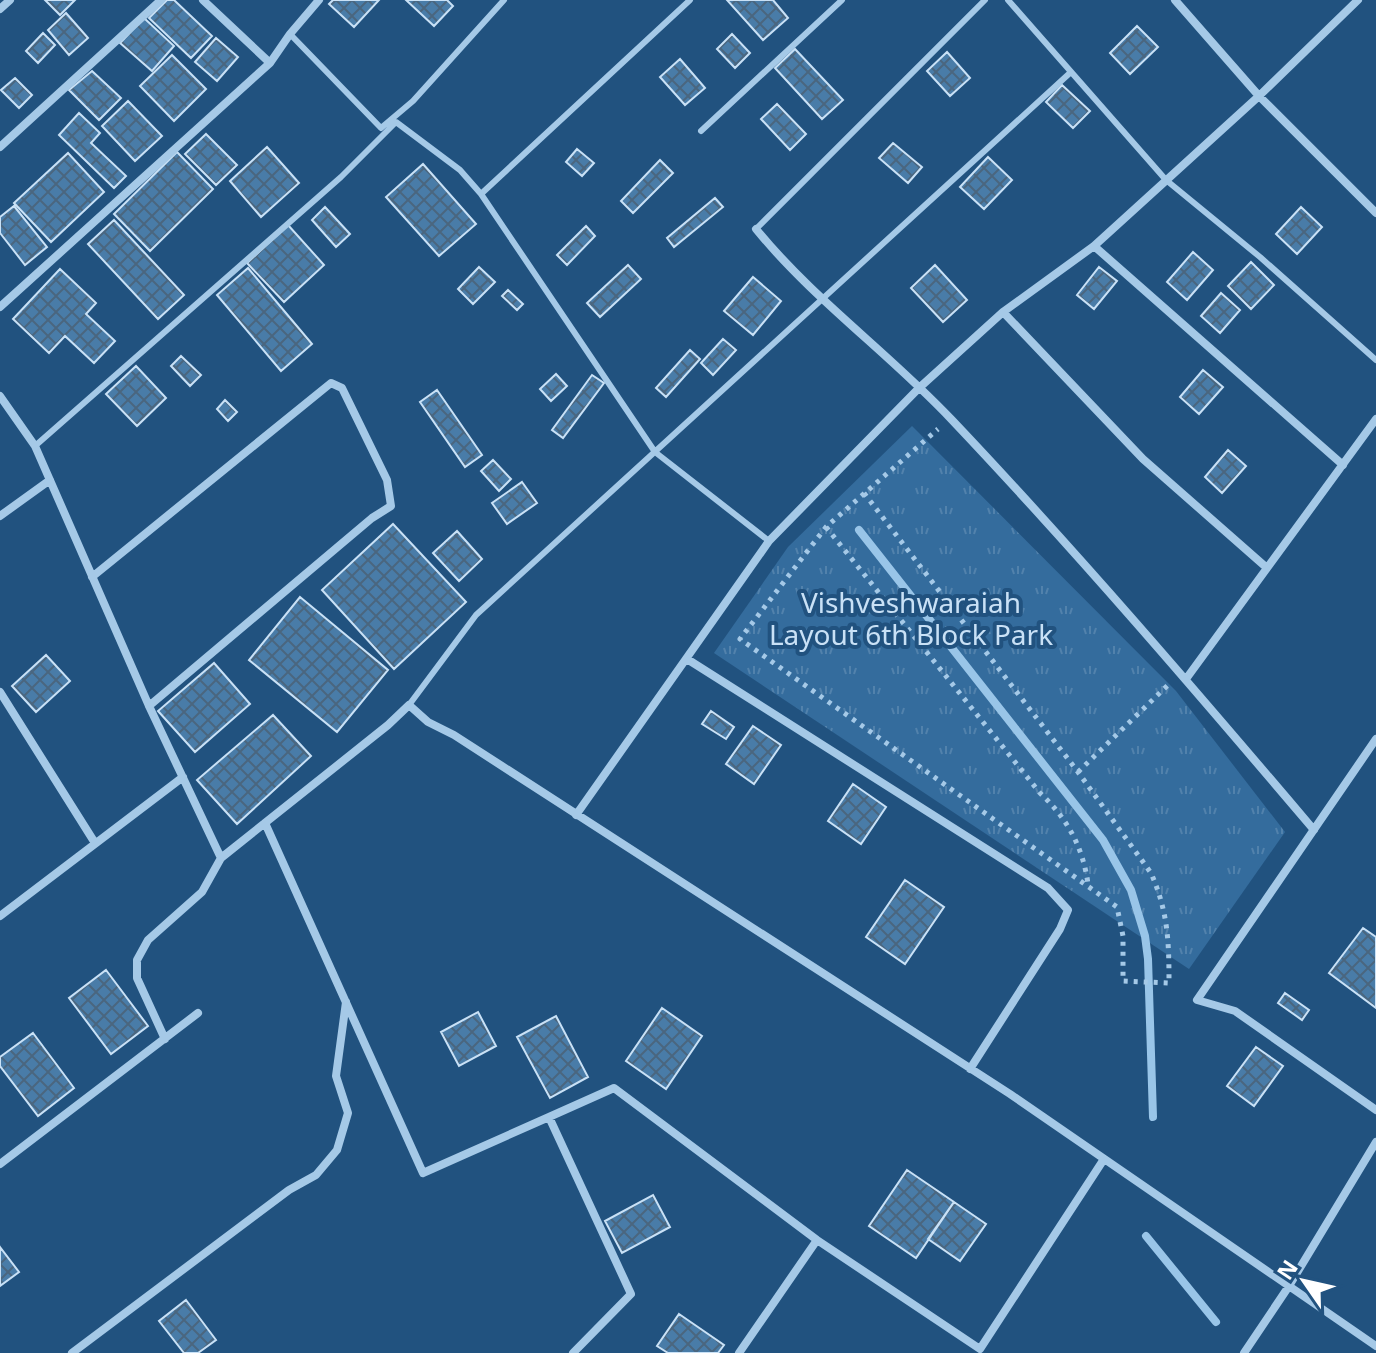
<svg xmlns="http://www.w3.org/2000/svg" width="1376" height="1353" viewBox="0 0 1376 1353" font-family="'Noto Sans',sans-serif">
<defs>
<pattern id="park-tufts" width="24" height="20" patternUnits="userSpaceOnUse" patternTransform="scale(2)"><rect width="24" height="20" fill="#346c9d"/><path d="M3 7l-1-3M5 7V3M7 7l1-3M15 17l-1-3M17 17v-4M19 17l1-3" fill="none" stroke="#5282ac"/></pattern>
<pattern id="building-cross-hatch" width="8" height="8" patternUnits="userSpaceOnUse" patternTransform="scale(2)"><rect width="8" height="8" fill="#497ca8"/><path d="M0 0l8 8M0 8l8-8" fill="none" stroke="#4a667f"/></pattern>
</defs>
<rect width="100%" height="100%" fill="#21527f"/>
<path fill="url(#park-tufts)" d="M912,426L1176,691L1285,832L1189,969L714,653L788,547Z"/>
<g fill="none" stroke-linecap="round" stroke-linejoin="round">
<path stroke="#99c5e8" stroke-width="8" d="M859,530L1103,840L1131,890L1145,936L1148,959L1153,1117
M1146,1236L1216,1322"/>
</g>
<path fill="url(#building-cross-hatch)" stroke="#c9e1f6" stroke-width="2" d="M45,0H75L60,15Z
M167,0H174L212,36L191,58L149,18Z
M333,0H379L354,27L329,4Z
M406,0H447L453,6L434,26Z
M727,0H773L788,18L763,40Z
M66,13L88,38L69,55L48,30Z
M144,18L174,46L152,71L120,43Z
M1137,26L1158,47L1130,74L1110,53Z
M43,33L55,45L38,63L26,51Z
M732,34L750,53L735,68L717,49Z
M216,38L238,57L217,81L195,62Z
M795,49L843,100L822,119L775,68Z
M947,52L970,78L950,96L927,71Z
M172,55L206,89L174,121L140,86Z
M680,59L705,88L685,105L660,77Z
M92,71L121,98L99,120L69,90Z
M15,78L32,95L19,108L1,90Z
M1062,85L1090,111L1073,128L1046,102Z
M128,101L162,136L135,161L102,126Z
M777,104L806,134L790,150L761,119Z
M79,113L100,133L91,143L126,176L114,188L59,135Z
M206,134L237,165L216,185L185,154Z
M893,143L922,167L908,183L879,158Z
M267,147L299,183L261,217L230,181Z
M577,149L594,163L582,176L566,162Z
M177,152L213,189L150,251L114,214Z
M68,153L104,192L51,242L14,203Z
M988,157L1012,180L984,209L960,187Z
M660,160L673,173L633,213L621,201Z
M423,164L476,224L439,256L386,197Z
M715,198L723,207L674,247L667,238Z
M14,206L47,247L25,265L0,233V217Z
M325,207L350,234L336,247L312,220Z
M1301,207L1322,227L1297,254L1276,234Z
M114,220L184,295L158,319L88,244Z
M288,225L324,265L284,302L247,263Z
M586,226L595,236L567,265L557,255Z
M1193,252L1213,270L1187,300L1167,282Z
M1251,262L1274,285L1251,309L1228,286Z
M628,265L641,279L600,317L587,303Z
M935,265L967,300L943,322L911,288Z
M479,267L495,282L473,304L458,289Z
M1099,267L1117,281L1094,309L1077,295Z
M248,268L312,344L281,371L217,295Z
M60,269L96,303L86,314L115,341L94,363L65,336L49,353L13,319Z
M753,277L781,301L753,335L724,311Z
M508,290L523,304L517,310L502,296Z
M1221,293L1240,310L1220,333L1201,316Z
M723,339L736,350L713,375L701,363Z
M690,350L700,359L666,397L656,388Z
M181,356L201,375L190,386L171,366Z
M136,366L166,398L137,426L106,394Z
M1203,370L1223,387L1199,414L1180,397Z
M556,374L567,386L551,401L540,389Z
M592,375L604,383L563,438L552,430Z
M437,390L482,455L465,467L420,402Z
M225,400L237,412L228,421L217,409Z
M1228,450L1246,466L1222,493L1205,477Z
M493,460L511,479L499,491L481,471Z
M522,482L537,503L507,524L492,503Z
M393,524L466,602L394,669L322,590Z
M457,531L482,559L459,581L433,553Z
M300,597L388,670L337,732L249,660Z
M46,655L70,681L36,712L12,686Z
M214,663L250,704L195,752L158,711Z
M711,711L734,727L726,739L702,724Z
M273,715L311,756L237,824L197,780Z
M753,726L781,745L754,784L726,764Z
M853,784L886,807L861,844L828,821Z
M905,880L944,907L905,964L866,937Z
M1363,928L1376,937V1008L1329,973Z
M106,970L148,1026L111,1054L69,998Z
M1285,993L1309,1010L1302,1020L1278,1003Z
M662,1008L702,1036L666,1089L626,1061Z
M478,1012L496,1046L459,1066L441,1032Z
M556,1016L588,1077L550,1098L517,1037Z
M33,1033L74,1088L38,1116L0,1066V1057Z
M1256,1047L1283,1066L1254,1106L1227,1086Z
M907,1170L954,1202L916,1258L869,1226Z
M653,1195L670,1227L622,1253L605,1221Z
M954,1202L986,1224L960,1261L928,1239Z
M0,1247L19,1272L0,1286Z
M186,1300L216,1340L198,1353H184L159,1321Z
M679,1314L724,1345L718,1353H668L657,1346Z"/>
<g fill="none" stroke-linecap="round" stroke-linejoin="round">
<path stroke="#a5c9e7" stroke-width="5" stroke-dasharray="4 6" stroke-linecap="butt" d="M864,493L1078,772L1151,873C1168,912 1169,941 1169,983L1123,981V936L1117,907L740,639L826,527L938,429
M826,527L1040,793C1067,818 1083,847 1088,884
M1078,772L1168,685"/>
<path stroke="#a5c9e7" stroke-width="6" d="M1008,0L1166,180L1260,257L1376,360
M290,34L381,128L413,101L504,0
M701,131L842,0
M481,194L690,0
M756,229L985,0
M35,446L341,177L396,122L460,170L481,194L655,452L769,541
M409,705L476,615L1071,72"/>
<path stroke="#a5c9e7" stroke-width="8" d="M203,0L270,63
M1175,0L1259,96L1376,213
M0,9L10,0
M0,147L161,0
M756,229C814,300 889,353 952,420C1077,552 1196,691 1314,830
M1094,246L1343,465
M0,307L270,63L290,34L319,0
M1003,312L1143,459L1267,568
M0,396L35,446L149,706L221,858L388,725L409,705L428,722L454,735L1010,1094L1376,1346
M0,516L50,480
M92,577L331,383L342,388L387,480L391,506L372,518L149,706
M687,659L1048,888L1068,910L1060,929L970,1069
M1186,679L1376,419
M0,692L95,843
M1376,739L1197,1000L1235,1011L1376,1110
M576,815L769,541L919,388L1003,312L1094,246L1259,96L1358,0
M265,823L423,1173L549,1117L631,1294L573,1353
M0,916L183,777
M165,1039L137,978V960L148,940L202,892L221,858
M549,1117L614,1088L817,1240L980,1349L1104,1159
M0,1164L198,1013
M72,1353L289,1190L316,1175L337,1150L348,1113L336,1076L346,1002
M739,1353L817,1240
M1244,1353L1289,1286L1376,1142"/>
</g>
<g text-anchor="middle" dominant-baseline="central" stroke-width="8" stroke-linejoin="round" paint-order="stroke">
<g font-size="28" fill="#c9e1f6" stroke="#21527f">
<text x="911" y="602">Vishveshwaraiah<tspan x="911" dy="32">Layout 6th Block Park</tspan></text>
</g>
</g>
<g transform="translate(1304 1281) rotate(304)" stroke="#21527f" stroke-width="6" paint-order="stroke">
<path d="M0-6L14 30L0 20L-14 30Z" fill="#ffffff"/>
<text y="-12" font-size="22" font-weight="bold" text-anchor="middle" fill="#ffffff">N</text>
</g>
</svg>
